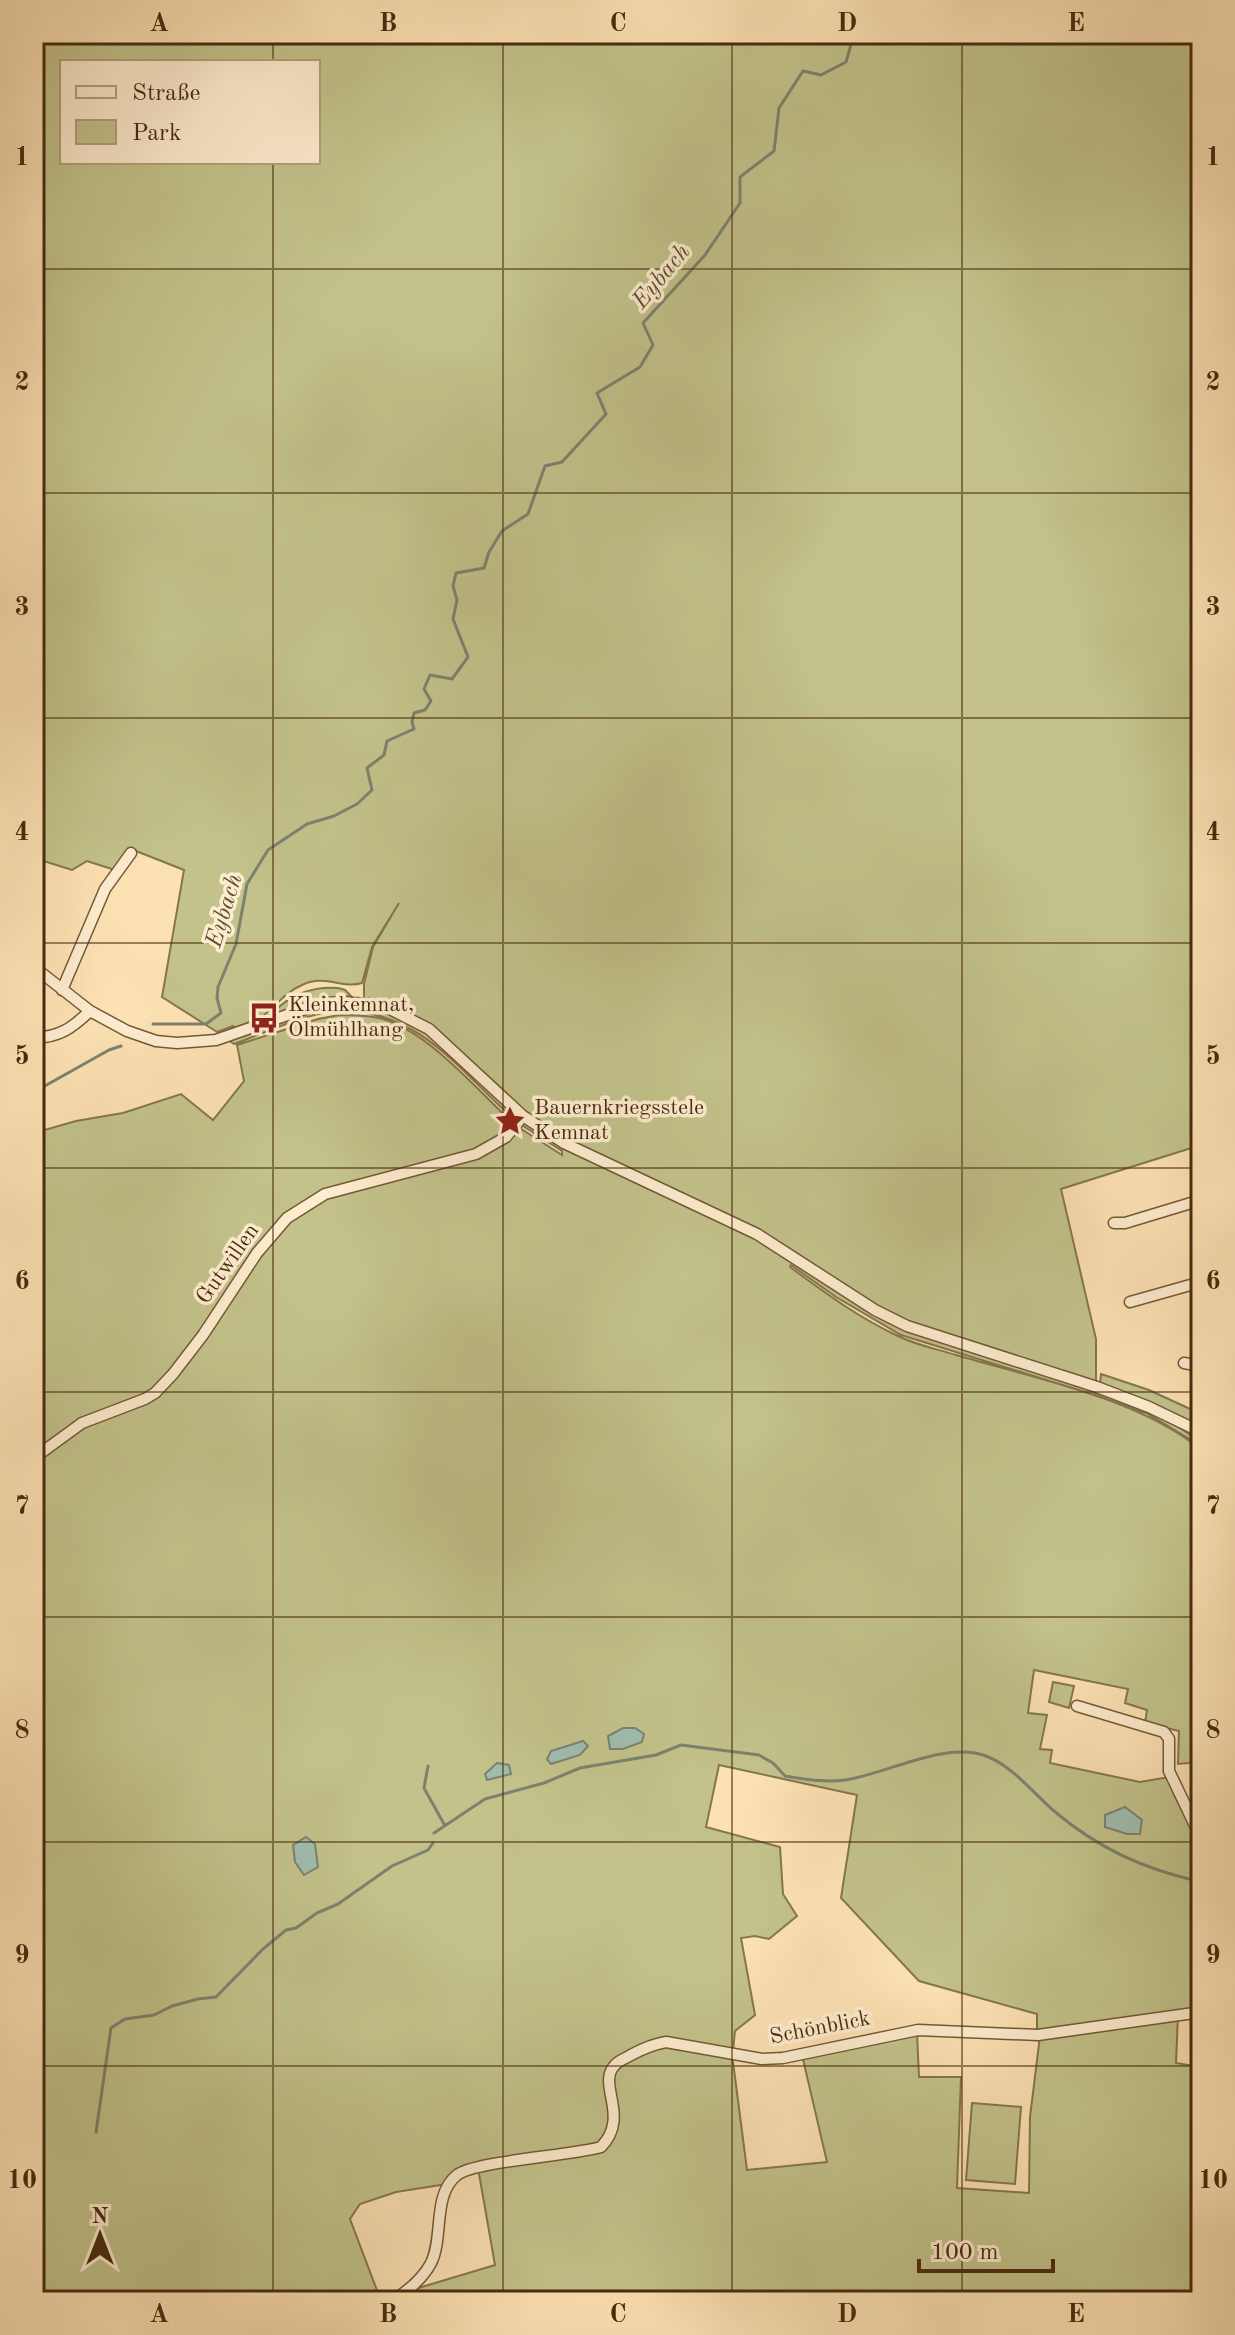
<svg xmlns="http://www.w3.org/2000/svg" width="1235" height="2335" viewBox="0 0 1235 2335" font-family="'Old Standard TT',serif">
<rect width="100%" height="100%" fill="#fce1b3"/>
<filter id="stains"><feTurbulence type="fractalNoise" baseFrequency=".0025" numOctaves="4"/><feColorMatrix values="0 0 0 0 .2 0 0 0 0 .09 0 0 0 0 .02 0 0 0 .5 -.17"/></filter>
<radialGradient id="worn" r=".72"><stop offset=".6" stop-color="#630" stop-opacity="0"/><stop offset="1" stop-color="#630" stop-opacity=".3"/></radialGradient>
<path fill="#c2c28a" stroke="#85764c" stroke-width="2" fill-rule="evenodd" d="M34,34H1201V1145L1061,1189L1096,1339V1384L909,1324L877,1307L759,1230L563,1137L525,1113L431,1026L384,1002L364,999V984L373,947L399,903L372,947L362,983C342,989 325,974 302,985C283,993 273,1010 258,1020C251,1024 242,1026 235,1029L233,1026L217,1032L162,997L184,870L131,849L115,870L87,861L72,870L34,858ZM62,62H318V162H62Z
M338,988L345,990L351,996L315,1000L271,1015C288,995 312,986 338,988Z
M339,1006L381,1009L428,1032L520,1118L517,1122C462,1074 420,1009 340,1011C308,1012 265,1033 234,1044L228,1040L317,1011Z
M339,1015C353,1015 369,1015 383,1019C429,1032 478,1091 514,1124L492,1144L326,1195L477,1156L518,1127L562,1155V1151L520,1124L523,1120L754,1237L906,1329L1095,1391V1395L901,1335L836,1297L791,1265L790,1267C824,1292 859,1318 898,1336C916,1345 937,1349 956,1355C1031,1377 1140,1399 1200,1449L1201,1762L1178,1764L1179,1731L1145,1723L1147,1710L1125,1703L1128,1689L1034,1670L1028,1713L1047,1715L1040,1749L1052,1750L1050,1763L1140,1782L1169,1777L1201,1827V2010L1037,2033V2014L919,1981L841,1898L857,1795L719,1765L706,1827L780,1847L783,1894L797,1916L769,1939L755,1936L741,1938L755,2015L735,2031L733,2051L666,2040L614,2064L613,2114L600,2145L475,2167L447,2184L396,2192L360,2204L350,2219L381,2301H34V1133L76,1121L123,1113L181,1094L213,1120L244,1081L237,1045L318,1019Z
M1101,1374L1149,1390L1201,1414V1428L1100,1385Z
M1097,1391C1133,1405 1171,1417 1200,1443L1198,1444L1146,1413L1096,1395Z
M1053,1682L1074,1686L1069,1708L1049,1702Z
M1178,2015L1176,2063L1201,2067V2301H396L415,2289L495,2265L478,2168L530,2161L610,2140L611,2086L616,2066L658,2045L732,2054L747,2170L827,2162L802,2055L917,2032L919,2077H961L957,2188L1029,2193L1030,2117L1040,2036Z
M972,2103L1021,2107L1015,2184L966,2180Z"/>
<path fill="#9fbdb0" stroke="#7c826f" stroke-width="2" d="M623,1728H635L644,1734L642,1742L623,1749H610L608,1736Z
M583,1741L588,1746L580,1755L551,1764L547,1759L551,1751Z
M497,1763L509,1765L511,1774L487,1780L485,1774Z
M1125,1807L1142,1820L1140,1834H1127L1105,1827V1815Z
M306,1837L315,1844L318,1867L304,1875L295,1862L293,1845Z"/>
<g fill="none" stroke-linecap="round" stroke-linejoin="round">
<path stroke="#7c826f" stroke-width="3" d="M153,1024H206L221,1013L217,998L218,987L236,944L247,884L268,850L307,824L334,816L357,804L372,790L367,768L384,755L387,741L414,729L412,722L414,713L425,710L431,701L424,689L430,675L452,679L468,657L453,619L457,600L453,586L456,573L484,568L489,552L502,531L528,514L545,466L562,462L606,414L597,393L640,367L653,345L643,323L705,255L740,203V177L774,151L779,108L803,71L821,75L846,62L854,34
M34,1092L109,1050L121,1046
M428,1766L424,1788L444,1824
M434,1833L485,1799L544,1783L580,1768L656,1755L681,1745L759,1755L773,1763L785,1776C805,1779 825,1783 845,1780C886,1774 943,1742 983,1755C1011,1764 1032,1792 1054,1811C1099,1849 1144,1869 1201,1882
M96,2132L111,2028L125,2019L154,2015L172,2006L198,1999L216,1997L263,1949L286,1930L296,1928L317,1913L338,1904L392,1866L428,1850L433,1843"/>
<g stroke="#755837" stroke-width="13">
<path id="street" d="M34,967L90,1011L127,1031L156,1041L177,1043L216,1040L316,1005L338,1002L382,1005L429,1029L523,1116L564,1143L757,1234L875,1310L907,1326L1097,1387L1149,1407L1201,1432
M62,990L105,889L131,853
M34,1038C60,1037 72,1028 90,1011
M1114,1223H1125L1201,1200
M1130,1302L1201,1282
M1184,1363L1201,1366
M34,1458L82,1423L145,1399L155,1393L173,1374L203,1335L257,1253L287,1218L325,1194L476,1154L506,1137L523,1116
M1077,1706L1164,1732L1169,1739V1771L1201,1838
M392,2301C408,2291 422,2280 431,2263C444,2237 432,2195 457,2175C475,2161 570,2156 601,2147C631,2116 596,2084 615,2065C618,2061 626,2058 631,2055C642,2049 654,2044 666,2042L762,2059L783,2058L918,2030L1038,2035L1201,2012"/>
</g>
<use href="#street" stroke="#fdecce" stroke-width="10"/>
</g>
<path fill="none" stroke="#482a0e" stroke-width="2" stroke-opacity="0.55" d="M273,34V62M503,34V2301M732,34V2301M962,34V2301M273,162V2301M34,269H1201M34,493H1201M34,718H1201M34,943H1201M34,1168H1201M34,1392H1201M34,1617H1201M34,1842H1201M34,2066H1201"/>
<defs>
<g id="bus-bare" transform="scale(2.4)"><path d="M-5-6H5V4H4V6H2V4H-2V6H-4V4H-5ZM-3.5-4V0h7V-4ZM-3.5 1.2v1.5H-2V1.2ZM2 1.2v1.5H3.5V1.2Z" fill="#8f2418" stroke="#fdecce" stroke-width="2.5" paint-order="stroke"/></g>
<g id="sight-bare" transform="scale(2.4)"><path d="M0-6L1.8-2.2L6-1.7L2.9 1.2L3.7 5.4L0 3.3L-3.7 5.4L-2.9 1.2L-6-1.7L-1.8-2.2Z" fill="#8f2418" stroke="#fdecce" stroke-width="2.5" paint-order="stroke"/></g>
</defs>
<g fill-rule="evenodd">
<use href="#bus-bare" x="264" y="1018"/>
<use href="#sight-bare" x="510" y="1121"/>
</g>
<g text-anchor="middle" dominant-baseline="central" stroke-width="7" stroke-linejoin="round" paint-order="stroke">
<g font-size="22" fill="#482a0e" stroke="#fdecce" text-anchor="start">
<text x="288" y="1005">Kleinkemnat,<tspan x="288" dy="25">Ölmühlhang</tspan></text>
<text x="534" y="1108">Bauernkriegsstele<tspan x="534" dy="25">Kemnat</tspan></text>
</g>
<g font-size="22" fill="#482a0e" stroke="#fdecce">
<text transform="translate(228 1264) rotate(-55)">Gutwillen</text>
<text transform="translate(820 2028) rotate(-11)">Schönblick</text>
</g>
<g font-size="24" font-style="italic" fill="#5e4f36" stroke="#fdecce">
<text transform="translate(662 277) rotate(-50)">Eybach</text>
<text transform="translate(225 911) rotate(-73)">Eybach</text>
</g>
</g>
<rect width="1235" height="2335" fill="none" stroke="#fce1b3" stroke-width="88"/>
<rect x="60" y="60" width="260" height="104" fill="#fdecce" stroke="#b59e81" stroke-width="2"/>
<rect x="76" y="86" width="40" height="12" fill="#fdecce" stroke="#b59e81" stroke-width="2"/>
<text x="132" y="100" font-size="24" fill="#482a0e">Straße</text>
<rect x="76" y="120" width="40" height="24" fill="#c2c28a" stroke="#b59e81" stroke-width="2"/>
<text x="132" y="140" font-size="24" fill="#482a0e">Park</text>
<g transform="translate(100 2235)" stroke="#fdecce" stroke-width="6" paint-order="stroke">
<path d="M0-6L14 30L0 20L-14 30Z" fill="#482a0e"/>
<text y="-12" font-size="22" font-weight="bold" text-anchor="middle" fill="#482a0e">N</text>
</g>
<path d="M919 2259v12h134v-12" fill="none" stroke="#482a0e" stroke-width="4"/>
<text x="931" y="2259" font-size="24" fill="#482a0e" stroke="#fdecce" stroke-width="6" paint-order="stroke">100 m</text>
<rect x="44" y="44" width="1147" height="2247" fill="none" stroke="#482a0e" stroke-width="3"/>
<g font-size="26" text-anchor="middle" font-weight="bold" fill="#482a0e">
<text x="159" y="31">A</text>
<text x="388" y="31">B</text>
<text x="618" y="31">C</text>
<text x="847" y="31">D</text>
<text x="1076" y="31">E</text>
<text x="22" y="165">1</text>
<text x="1213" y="165">1</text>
<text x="22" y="390">2</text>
<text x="1213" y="390">2</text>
<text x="22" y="615">3</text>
<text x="1213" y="615">3</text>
<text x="22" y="840">4</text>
<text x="1213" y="840">4</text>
<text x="22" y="1064">5</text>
<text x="1213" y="1064">5</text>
<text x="22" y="1289">6</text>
<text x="1213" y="1289">6</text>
<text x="22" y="1514">7</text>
<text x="1213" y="1514">7</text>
<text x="22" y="1738">8</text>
<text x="1213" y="1738">8</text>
<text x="22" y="1963">9</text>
<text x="1213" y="1963">9</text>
<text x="22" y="2188">10</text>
<text x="1213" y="2188">10</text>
<text x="159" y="2322">A</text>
<text x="388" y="2322">B</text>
<text x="618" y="2322">C</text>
<text x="847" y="2322">D</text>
<text x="1076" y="2322">E</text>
</g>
<rect width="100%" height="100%" filter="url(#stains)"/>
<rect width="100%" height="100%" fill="url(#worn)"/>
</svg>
